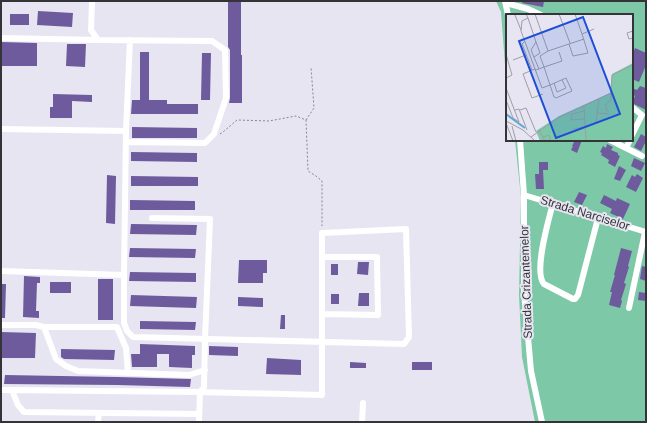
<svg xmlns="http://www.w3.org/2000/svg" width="647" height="423" viewBox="0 0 647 423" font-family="Arial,sans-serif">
<rect width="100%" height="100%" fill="#e7e5f1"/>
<path fill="#7cc8a7" d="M496,1H646V422H535L522,357L519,295L521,197L515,140H632V15H507V91L501,12Z"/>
<path fill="#6e5b9d" d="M228,1H241V55H242V103H229L230,98V50L228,47Z
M523,1H544L543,7L522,3Z
M38,11L73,13L72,27L37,25Z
M10,14H29V25H10Z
M1,42L37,43V66H1Z
M67,44H86L85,67L66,66Z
M635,48L646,53V65L639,82L632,79V56Z
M140,52H149V100H167V104H198V114H131L132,100H140Z
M202,53H211L210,100H201Z
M640,86L646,88V110L632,103L635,96L632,94V88L637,90Z
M53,94L92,95V102L72,101V118H50V107H53Z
M132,127L197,128V138H132Z
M641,134L646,137V141L641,151L634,147Z
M575,140H582L577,153L571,150L573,146H572Z
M607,144L613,147L611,150L618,153V155L620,156L615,167L608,163L609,160L601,155L602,153L600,152L603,146L606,148Z
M131,152L197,153V162L131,161Z
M634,158L645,163L641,171L631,166Z
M539,162H548V170H543L544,189H536L535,174H539Z
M619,166L626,170L620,181L614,179Z
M637,174L643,178L636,192L626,187L632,175L635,177Z
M107,175L116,176L115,224L106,223Z
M131,176L198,177V186H131Z
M579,192L587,195L582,205L574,202Z
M604,195L616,201L617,198L630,204L623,219L610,213L612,209L600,203Z
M130,200L195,201V210H130Z
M131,224L197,225L196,235L130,234Z
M130,248L196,249L195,258L129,257Z
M621,248L632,251L628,266L629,267L624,283L626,284L621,300L622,301L620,308L609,305L612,292H610L615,275H614Z
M239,260H267V273H263V283H238Z
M358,262H369L368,275L357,274Z
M331,264H338V275H331Z
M642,266L646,267V281L640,279Z
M130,272L196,273V282L129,281Z
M24,276L40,277V283H37L36,311H39V318L23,317Z
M98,279H113V320H98Z
M50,282H71V293H50Z
M1,284H6L5,318H1Z
M639,292L646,293V301L638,300Z
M359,293H369V306H358Z
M331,294H339V304H331Z
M131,295L197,297L196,308L130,306Z
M238,297L263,298V307L238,306Z
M281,315H285V329H280Z
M140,321L196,322L195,330L140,329Z
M1,332L36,333L35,358H1Z
M140,344L195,346V355H192V368L169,367V354H157V367H132L131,354H140Z
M209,346L238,347V356L209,355Z
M61,349L115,350L114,360L64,359L61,357Z
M267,358L301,360V375L266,374Z
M350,362L366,363V368H350Z
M412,362H432V370H412Z
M5,375L117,377L191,379L190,387L117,385L4,384Z"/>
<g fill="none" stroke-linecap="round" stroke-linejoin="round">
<path stroke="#88878f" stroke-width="1" stroke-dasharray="2 2" stroke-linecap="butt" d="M306,120L314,108L311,67
M220,134L223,132L237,120L269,121L296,116L306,120L308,171L316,176L322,181V226"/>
<path stroke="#fff" stroke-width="6" d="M92,1L91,30L98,40L212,41L225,50L226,98L214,134L205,143L126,142
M505,1L508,15
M506,3L528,9L541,15
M1,38L98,40
M632,107L642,115L632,135
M1,129L126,131
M520,140L524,195V292L531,371L542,422
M610,140L642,156
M626,148L630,140
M524,195L646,232
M553,203C549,219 533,272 544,284L573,299H575L578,295L598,218
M152,218L210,219L205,339L204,387L200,392
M322,257H377L378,315L322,314
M1,271L124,275L126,131L130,40
M124,275V323L127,331L133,337C223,339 313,342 404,344L409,337L406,229L322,233V395L200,392
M629,308L645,232
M1,325H36L44,327L56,359L66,366L78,371L189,375L205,370
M44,327H117L126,348L128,373
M1,390L200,392L199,422
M12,390L18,405L24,412L199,414
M98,422L99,413
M362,422L363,403"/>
</g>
<g text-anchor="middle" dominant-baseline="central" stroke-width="4" stroke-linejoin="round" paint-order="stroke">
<g font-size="12" fill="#343338" stroke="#e7e5f1">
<text transform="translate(585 213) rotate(17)">Strada Narciselor</text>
<text transform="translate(526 282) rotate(-92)">Strada Crizantemelor</text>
</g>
</g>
<g transform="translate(506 14)">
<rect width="127" height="127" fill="#e7e5f1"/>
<path d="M127,49V127H34L30,117L53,102L104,79L106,60Z" fill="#7cc8a7"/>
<path fill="none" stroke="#5ca7d8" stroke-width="2" d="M0,100L19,114"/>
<path fill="none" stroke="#9f9ea7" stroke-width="1" d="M20,0L22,4L16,7L15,17L29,55L17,60L26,84L37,80M29,0L42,37L78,25M53,0L64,29M69,0L76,20M9,1L15,16M22,4L30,28L25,36L33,55M127,17L121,19L123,25L127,24M19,27L16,30L26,56M63,30L67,42L82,39L76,20L88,15M42,37L34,42L38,53L48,83L50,84L66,77L60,64L44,71L36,74L29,55L30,56L38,53L56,47L53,38M0,40L6,61L0,64M28,43L34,39L30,28M7,46L20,41M48,69L51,78L60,74L56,66M0,74L13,108M0,86L7,104L13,108M78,93L80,127M9,96L13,95L21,116M14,96L20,94L30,118M78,97L66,100L65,106L78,105M103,97L100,96V90L105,86V79M91,99L103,100M0,107L17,116L29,127M90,108L93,85M0,109L7,127M6,112L10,127M67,115L79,113M33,116L39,127M25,123L52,104L105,79L106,61L127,51M37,123L43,121L45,127"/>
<path fill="#1d4ed8" fill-opacity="0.15" stroke="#1d4ed8" stroke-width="2" d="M77,3L114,100L50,124L13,27Z"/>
<rect width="127" height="127" fill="none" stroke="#343338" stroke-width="2"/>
</g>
<rect width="647" height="423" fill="none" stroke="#343338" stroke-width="4"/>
</svg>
